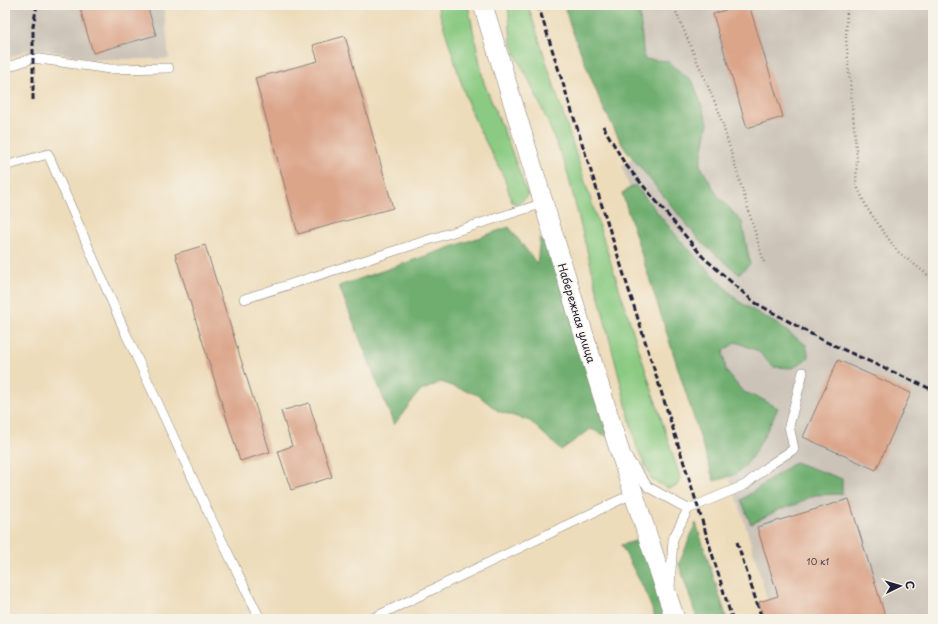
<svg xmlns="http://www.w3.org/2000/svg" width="938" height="624" viewBox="0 0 938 624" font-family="'Playpen Sans',sans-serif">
<rect width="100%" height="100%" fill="#f7f3e8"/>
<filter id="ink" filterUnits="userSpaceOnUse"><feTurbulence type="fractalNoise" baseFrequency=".025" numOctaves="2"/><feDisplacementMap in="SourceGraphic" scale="8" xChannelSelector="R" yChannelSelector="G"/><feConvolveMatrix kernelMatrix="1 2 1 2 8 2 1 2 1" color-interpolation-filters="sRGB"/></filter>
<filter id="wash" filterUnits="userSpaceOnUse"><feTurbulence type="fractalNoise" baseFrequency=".012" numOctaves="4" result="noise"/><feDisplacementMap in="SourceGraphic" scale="16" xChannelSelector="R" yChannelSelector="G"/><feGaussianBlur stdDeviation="0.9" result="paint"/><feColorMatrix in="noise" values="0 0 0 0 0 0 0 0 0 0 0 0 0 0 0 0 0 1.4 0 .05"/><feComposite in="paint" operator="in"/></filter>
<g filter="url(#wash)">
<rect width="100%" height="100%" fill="#eddcba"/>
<path fill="#cbc3b8" d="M5,5H164L169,59H90L46,50L25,51L5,60Z
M585,5H933V619H773L743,517L622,166L634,157Z"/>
<path fill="#8aca82" stroke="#56765e" d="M437,5H468L484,83L509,144L528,196L518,204L512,202L504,177L477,125L467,101Z
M508,5H528L680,477L677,486L668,488L652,480L637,448L566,167L547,120L530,82L518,60L511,41Z"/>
<path fill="#6fae70" stroke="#486856" d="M564,5H639L644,59L667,61L693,82L708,123L700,165L718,196L742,222L750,264L739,274L701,242L623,146L601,103L570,25Z
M635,185L679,239L738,301L780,326L806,345L809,357L793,368L773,367L758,351L736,342L723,351L726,371L743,392L756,396L778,408C770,424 752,464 737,473C730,477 721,479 714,481L622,193Z
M509,227L537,264L540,237L553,258L609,437L591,429L561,450L530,421L498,411L478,395L441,382L419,392L394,425L339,286Z
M795,462L842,479V494L814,495L797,504L778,510L751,524L741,500Z
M696,523L727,619H697L679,564Z
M643,539L669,619H656L645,591L621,545Z"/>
<g id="blocks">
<path fill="#dba58a" d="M79,5H147L156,35L93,53Z
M740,5H749L783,117L747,128L713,14Z
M345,36L393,208L298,234L255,78L318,61L313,45Z
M205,245L270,452L240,461L175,254Z
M838,360L911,393L876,470L803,437Z
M309,403L332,477L291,490L278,451L292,446L281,411Z
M849,499L886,619H764L759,602L778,596L757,527Z"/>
</g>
</g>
<g filter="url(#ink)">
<use href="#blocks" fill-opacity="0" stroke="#887f7a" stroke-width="1"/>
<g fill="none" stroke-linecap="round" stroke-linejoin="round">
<g stroke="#887f7a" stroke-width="10">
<path id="service" d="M5,68L33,58L110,69L169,68
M5,166L48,154L126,334L210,516L260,619
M244,299L544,203
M629,460L648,487L688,509L745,485L768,466L794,449L789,426L803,372
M670,588L673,539L688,509
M371,619L634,493"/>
</g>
<g stroke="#887f7a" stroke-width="20">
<path id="minor" d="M483,5L617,443L675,619"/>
</g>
<path stroke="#887f7a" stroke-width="2.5" stroke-dasharray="1 3" stroke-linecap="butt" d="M673,5L719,112L764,262
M847,5L846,39L857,159L856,184L867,208L897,251L933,279"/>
<use href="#service" stroke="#fff" stroke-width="9"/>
<use href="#minor" stroke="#fff" stroke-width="19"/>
<path stroke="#22223b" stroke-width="3" stroke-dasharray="6 3" stroke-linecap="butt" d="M538,5L697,504L732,619
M33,100V26L37,5
M603,126L625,164L703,257L754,302L822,340L933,390
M737,542L762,619"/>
</g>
</g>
<g text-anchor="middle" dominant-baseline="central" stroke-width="3" stroke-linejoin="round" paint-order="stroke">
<g font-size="9" fill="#50434f">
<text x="818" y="561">10 к1</text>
</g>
<g font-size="11" fill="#22223b" stroke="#f7f3e8">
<text transform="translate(577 313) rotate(73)">Набережная улица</text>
</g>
</g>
<rect width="938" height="624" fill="none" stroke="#f7f3e8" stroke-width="20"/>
<g transform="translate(900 586) rotate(85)" stroke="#f7f3e8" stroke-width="3" paint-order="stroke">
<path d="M0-3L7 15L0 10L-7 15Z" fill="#22223b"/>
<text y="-6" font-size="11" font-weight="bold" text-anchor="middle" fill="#22223b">С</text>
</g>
</svg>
